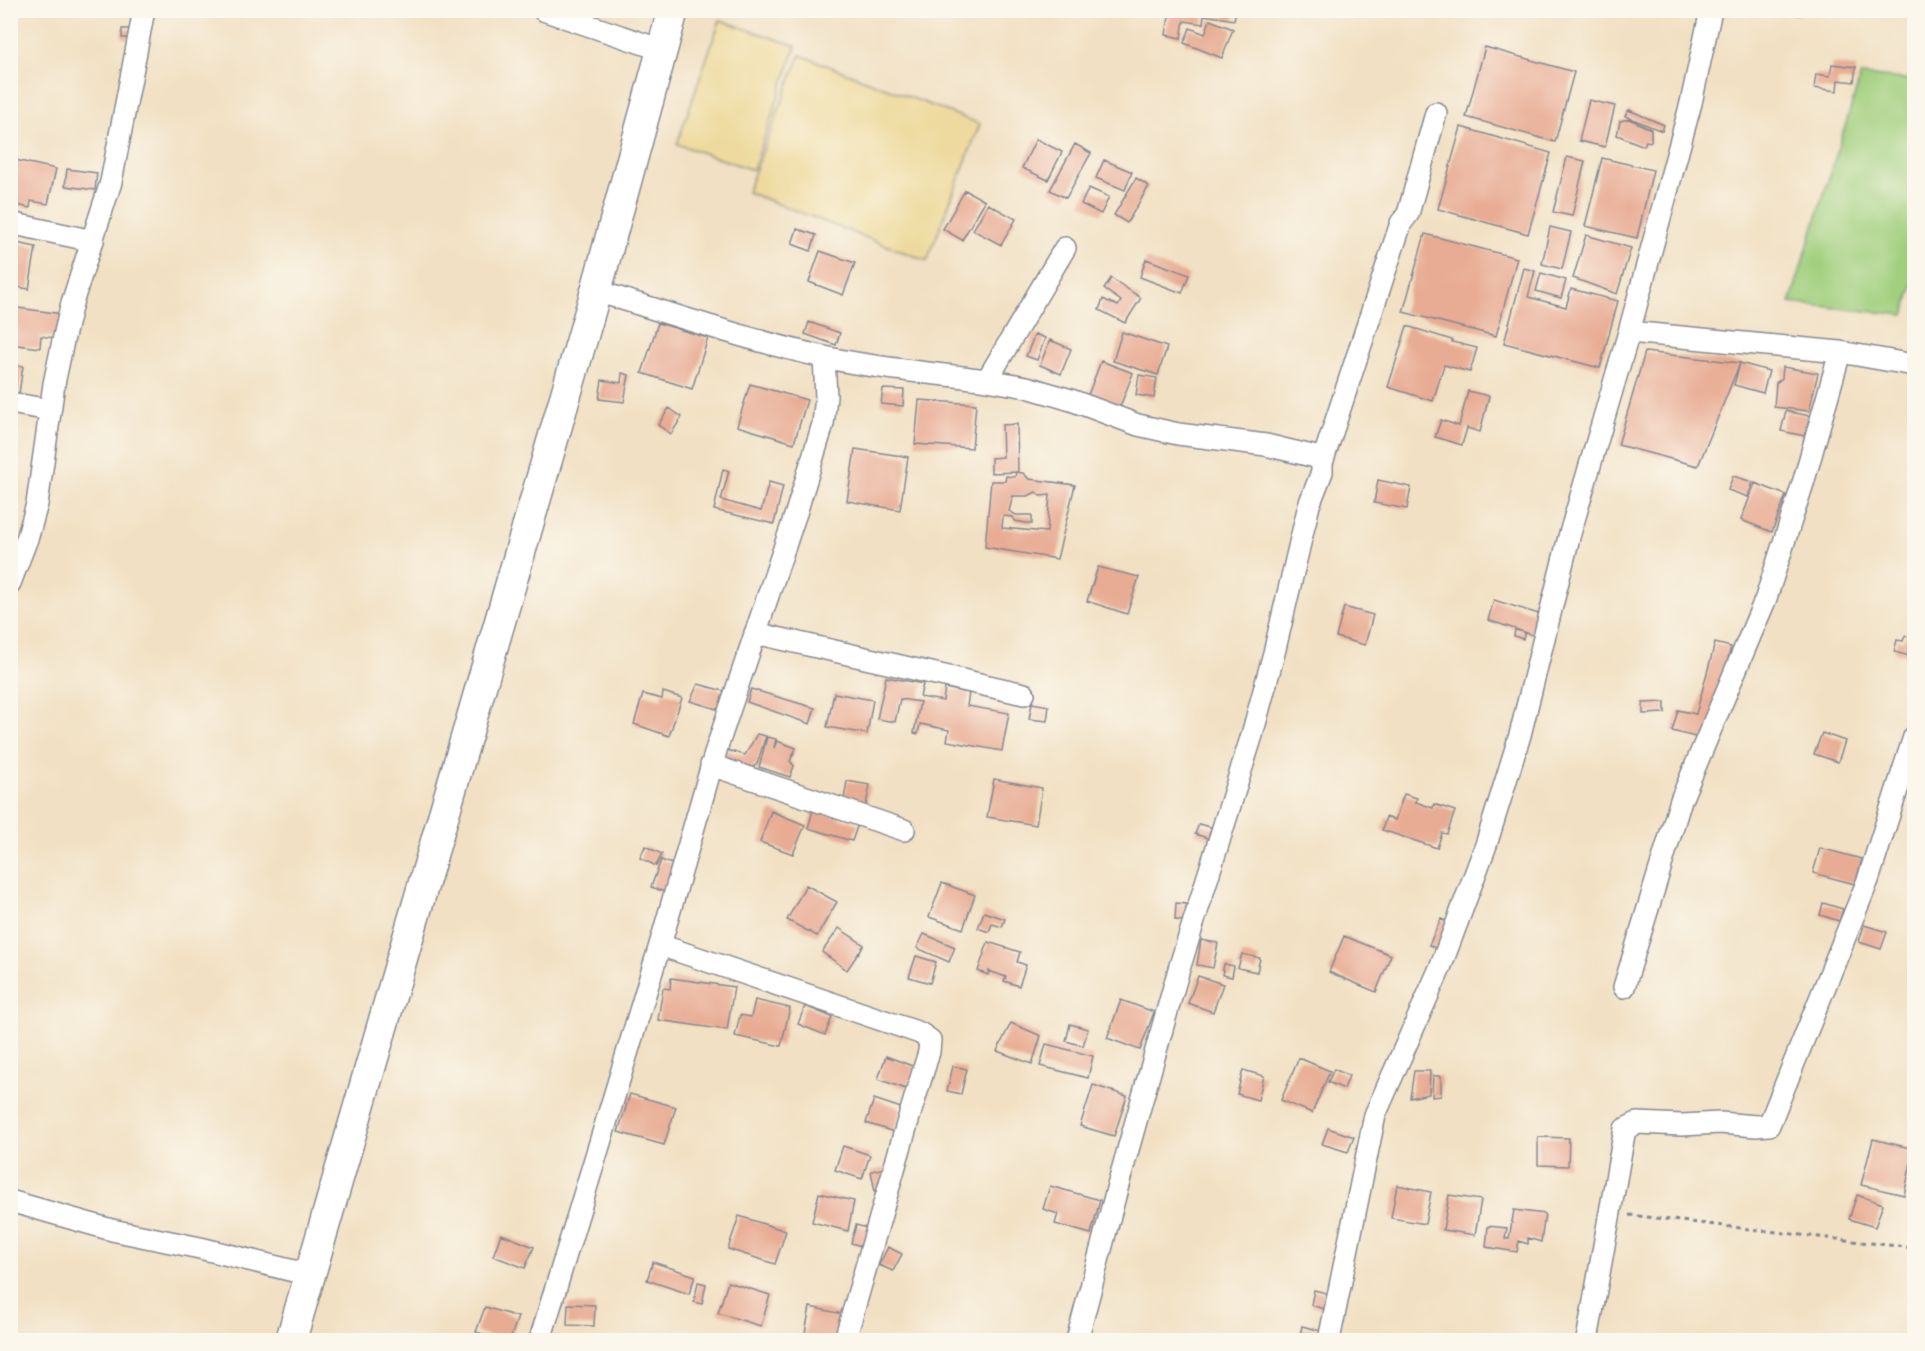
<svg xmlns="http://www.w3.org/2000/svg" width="1925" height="1351" viewBox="0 0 1925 1351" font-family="Kalam,sans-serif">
<rect width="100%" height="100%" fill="#fbf7ec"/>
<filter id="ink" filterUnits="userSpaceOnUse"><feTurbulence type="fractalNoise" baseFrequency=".0167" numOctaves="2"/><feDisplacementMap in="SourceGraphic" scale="12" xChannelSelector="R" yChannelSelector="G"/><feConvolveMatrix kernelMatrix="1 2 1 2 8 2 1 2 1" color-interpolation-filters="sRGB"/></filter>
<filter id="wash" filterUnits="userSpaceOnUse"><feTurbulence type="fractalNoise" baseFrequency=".008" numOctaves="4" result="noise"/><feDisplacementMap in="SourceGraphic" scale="24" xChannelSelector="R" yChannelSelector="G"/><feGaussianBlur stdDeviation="1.35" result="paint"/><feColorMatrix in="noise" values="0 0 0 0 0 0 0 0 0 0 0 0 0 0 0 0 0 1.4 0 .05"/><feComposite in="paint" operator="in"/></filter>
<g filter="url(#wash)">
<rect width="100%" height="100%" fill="#f1e0c3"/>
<path fill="#a0cf7d" stroke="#5e7f6e" stroke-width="1.5" d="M1861,75L1914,80V281L1904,315L1790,303Z"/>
<path fill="#eeda9e" stroke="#84847e" stroke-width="1.5" d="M720,20L796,46L753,170L677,144Z
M800,55L980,124L927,261L747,192Z"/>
<g id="blocks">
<path fill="#e8ab93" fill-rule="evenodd" d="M1170,10H1236L1234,20L1204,15L1203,24L1184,21L1181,38L1166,35Z
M1776,10H1801L1800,15Z
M1210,20L1233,29L1222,58L1184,43L1190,28L1205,34Z
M122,29H136V38H122Z
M1485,47L1574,72L1555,142L1466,117Z
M1832,64L1856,67L1854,82L1838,80L1837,91L1814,88L1816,74L1830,76Z
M1589,100L1615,106L1605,147L1579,141Z
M1629,110L1664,125L1662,131L1625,116Z
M1629,119L1651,129V142L1646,141L1644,146L1617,135L1620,121Z
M1461,127L1551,153L1528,234L1438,209Z
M1036,139L1062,152L1048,180L1022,168Z
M1075,144L1091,153L1066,198L1050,190Z
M1567,157L1585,161L1572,216L1553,212Z
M1602,158L1653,170L1637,238L1585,226Z
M15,160L56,169L48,204L31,201L30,208L12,204L10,181Z
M1104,160L1132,172L1125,190L1096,178Z
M67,169L97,173L95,190L65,186Z
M1136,178L1149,186L1127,223L1114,215Z
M1089,188L1109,197L1101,214L1081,204Z
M965,190L985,201L962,240L943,229Z
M988,204L1016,219L1001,245L973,230Z
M1550,227L1571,232L1562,269L1542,264Z
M797,229L816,235L811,251L792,244Z
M1425,234L1517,258L1496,336L1403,312Z
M1586,235L1631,248L1617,294L1573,278Z
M12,242L36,247L29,289L10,286Z
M820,251L855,263L843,295L809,282Z
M1146,259L1189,275L1182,293L1140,277Z
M1524,268L1535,271L1528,297L1566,307L1571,289L1618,301L1600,368L1504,343Z
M1541,273L1566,280L1561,298L1536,291Z
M1111,278L1141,298L1125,323L1099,310L1103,299L1118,306L1121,301L1104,289Z
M10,307L63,314L60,339L41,336L40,348L10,344Z
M809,322L840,333L836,345L805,334Z
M658,323L708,338L692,389L642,373Z
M1407,326L1452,340V342L1477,348L1470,372L1444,365L1433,401L1388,387Z
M1122,332L1167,347L1158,375L1113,361Z
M1035,334L1045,338L1037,360L1026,356Z
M1050,340L1071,349L1061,374L1040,365Z
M1645,352L1740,363L1698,466L1618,445Z
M1101,361L1133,373L1120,407L1088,395Z
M1740,363L1769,371L1763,393L1734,385Z
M10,365L23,366L19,394L10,393Z
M1783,367L1818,373L1809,411L1774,407L1776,383L1782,378Z
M622,373L629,375L624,402L599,399L602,380L621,383Z
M1139,375L1157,378L1154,398L1136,395Z
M750,384L807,400L794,443L737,426Z
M883,389L904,390L903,406L881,404Z
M1468,391L1489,396L1480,432L1467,428L1462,445L1435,437L1441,420L1459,426Z
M919,400L976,404L972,448L915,444Z
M669,408L682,417L671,434L658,425Z
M1786,411L1810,416L1805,436L1781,431Z
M1017,424L1018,472L991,473V458L1003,457L1002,425Z
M855,449L908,457L900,510L847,501Z
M723,469L729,471L721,500L761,511L769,482L783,486L774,524L714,510Z
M1016,472L1023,473L1029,479L1075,485L1057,559L985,547L991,481H1005L1006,476L1015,477ZM1036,492L1040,496L1050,495L1047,532L1002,528L1003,516L1013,517L1015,521L1032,524V515H1016L1009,511L1013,496H1028Z
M1733,476L1753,482L1748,497L1728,490Z
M1378,480L1411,487L1407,509L1374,503Z
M1755,483L1786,495L1772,532L1741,520Z
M1098,567L1139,577L1127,614L1087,601Z
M1494,600L1542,615L1536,636L1488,620Z
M1344,607L1373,615L1365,645L1336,637Z
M1515,630L1525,632L1523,639L1514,636Z
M1905,636L1914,639V657L1894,652L1897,640L1903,641Z
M1715,643L1731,647L1707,740L1672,731L1678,710L1696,714Z
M886,677L923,684L920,697L943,701L945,688L969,693L967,706L1009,713L1002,751L947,741L949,730L920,724L918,734L914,733L920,702L900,699L895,722L877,719Z
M698,684L731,693L727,712L690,701Z
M751,689L815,708L810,724L747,702Z
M663,692L682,698L669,736L634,724L643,694L662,699Z
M834,693L873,700L867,734L827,727Z
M1665,702V713L1643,714V703Z
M1032,703L1049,706L1047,721L1029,719Z
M1822,733L1845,741L1838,762L1814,754Z
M757,734L766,736L757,764L753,767L750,775L721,764L726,750L745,755Z
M767,737L776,739L774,748L777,741L796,748L790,761L794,766L790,777L759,767Z
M994,779L1042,788L1036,825L987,817Z
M847,781L870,785L865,810L843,805Z
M1404,794L1417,798L1416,802L1433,808L1434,804L1455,811L1447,834L1442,833L1437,848L1382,830L1386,817L1395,820Z
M813,810L858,824L852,841L808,828Z
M771,811L805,825L793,854L760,842Z
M1199,824L1218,829L1214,840L1195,834Z
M645,846L662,854L656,866L640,858Z
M1820,848L1862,859L1855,884L1813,873Z
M661,860L683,868L673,895L651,887Z
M942,883L975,895L963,929L929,917Z
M806,885L837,902L817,936L787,920Z
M1176,903L1186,904L1185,921L1175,920Z
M1823,903L1843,909L1839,921L1820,915Z
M984,912L1005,919L1002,927L992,924L989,932L978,928Z
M1441,919L1455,925L1442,951L1429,945Z
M1864,925L1887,932L1881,949L1859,942Z
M839,928L864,945L847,970L822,952Z
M924,934L955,947L949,962L917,948Z
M1344,936L1391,955L1376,992L1329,972Z
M1201,940L1218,943L1213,968L1197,965Z
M988,942L1020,952L1017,962L1026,965L1019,986L1004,981L1006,977L989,971L988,975L978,971Z
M1242,954L1260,958L1257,972L1238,968Z
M916,956L936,962L930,983L909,977Z
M1224,964L1234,966L1232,977L1222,975Z
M1198,976L1223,984L1213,1012L1188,1003Z
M671,978L734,987L727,1030L658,1020L663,988L670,989Z
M755,1000L790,1008L781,1046L735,1036L740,1015L751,1017Z
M1121,1000L1154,1012L1140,1050L1107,1038Z
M805,1006L832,1017L825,1035L798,1024Z
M1011,1023L1041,1036L1032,1064L997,1051Z
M1070,1024L1088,1029L1083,1046L1066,1041Z
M1046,1044L1093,1056L1088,1078L1040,1066Z
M886,1056L915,1067L906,1089L878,1079Z
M1299,1058L1330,1071L1312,1113L1281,1100Z
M953,1066L967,1069L961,1094L947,1091Z
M1334,1069L1349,1076L1344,1089L1328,1082Z
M1243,1070L1264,1076L1258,1100L1237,1094Z
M1414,1071H1430L1429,1094L1410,1098Z
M1433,1076H1441V1096L1432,1097Z
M1093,1085L1127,1096L1114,1136L1080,1126Z
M630,1094L676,1107L664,1145L618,1132Z
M874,1099L901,1108L894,1132L866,1123Z
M1328,1128L1354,1137L1348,1152L1322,1144Z
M1538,1137L1569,1138L1568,1166L1538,1165Z
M1873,1139L1914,1149L1904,1195L1861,1185Z
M843,1146L870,1155L862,1179L835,1170Z
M886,1168L890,1189L875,1192L871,1171Z
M1397,1185L1431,1192L1425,1224L1391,1218Z
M1050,1186L1100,1200L1091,1234L1055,1224L1058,1214L1043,1209Z
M819,1193L854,1201L848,1231L812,1222Z
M1449,1195L1481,1200L1475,1235L1443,1230Z
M1857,1195L1883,1204L1875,1227L1849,1219Z
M1514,1210L1545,1214L1541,1242L1528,1238V1244L1519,1241L1517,1252L1486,1247L1488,1226L1507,1228L1505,1239H1509Z
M739,1216L786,1231L775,1264L728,1249Z
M856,1225L873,1230L868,1248L851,1243Z
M501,1234L534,1247L525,1268L493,1256Z
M888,1247L902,1254L893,1271L879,1265Z
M653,1262L695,1276L689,1294L647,1280Z
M698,1282L706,1284L702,1304L694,1302Z
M728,1282L770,1295L761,1326L718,1313Z
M1314,1290L1335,1295L1331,1311L1311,1305Z
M568,1304L595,1305L594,1326L567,1325Z
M485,1307L518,1317L510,1340H502L476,1332Z
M810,1307L847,1315L842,1340H815L804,1338Z
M1302,1326L1325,1332L1323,1340H1299Z
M1821,1336L1840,1340H1820Z"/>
</g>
</g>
<g filter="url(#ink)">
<use href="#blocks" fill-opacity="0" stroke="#868890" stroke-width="1.5"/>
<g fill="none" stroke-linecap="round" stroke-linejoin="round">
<g stroke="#868890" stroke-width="24">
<path id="street" d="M543,10L662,50
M10,223L93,241
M596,291C672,314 747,340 824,357C878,369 933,373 987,380L1065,248
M1629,332L1840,352
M987,380L1027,387L1071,400L1138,425L1178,434L1266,445L1316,457L1322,463V472L1309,505L1274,653L1252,735L1179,969L1118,1185L1077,1340
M10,403L50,410
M1322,463L1401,223L1408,214L1436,113
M10,583L28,536L37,504L54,384L63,341L72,303L111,182L144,10
M755,633L1024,694
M711,765L904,830
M660,945L920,1033L930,1040L929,1052L907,1124L845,1340
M1624,987L1681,800L1766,598L1804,480L1840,352L1914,365
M10,1201L112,1230L200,1248L310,1275
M540,1340L660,945L717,747L796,513L823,424L826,397L824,357
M1329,1340L1375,1115L1440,968L1486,845L1520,735L1569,537L1629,332L1691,103L1711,10
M1587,1340L1625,1129L1637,1123L1682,1125L1720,1123L1756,1126L1769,1125L1868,880L1914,737"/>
</g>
<g stroke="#868890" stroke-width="33">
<path id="secondary" d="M291,1340L596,291L673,10"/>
</g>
<path stroke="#868890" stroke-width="3" stroke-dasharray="4.5 4.5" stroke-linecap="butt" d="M1629,1215L1914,1248"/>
<use href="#street" stroke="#fff" stroke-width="21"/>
<use href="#secondary" stroke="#fff" stroke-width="30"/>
</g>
</g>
<rect width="1925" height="1351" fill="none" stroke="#fbf7ec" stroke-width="36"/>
</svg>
